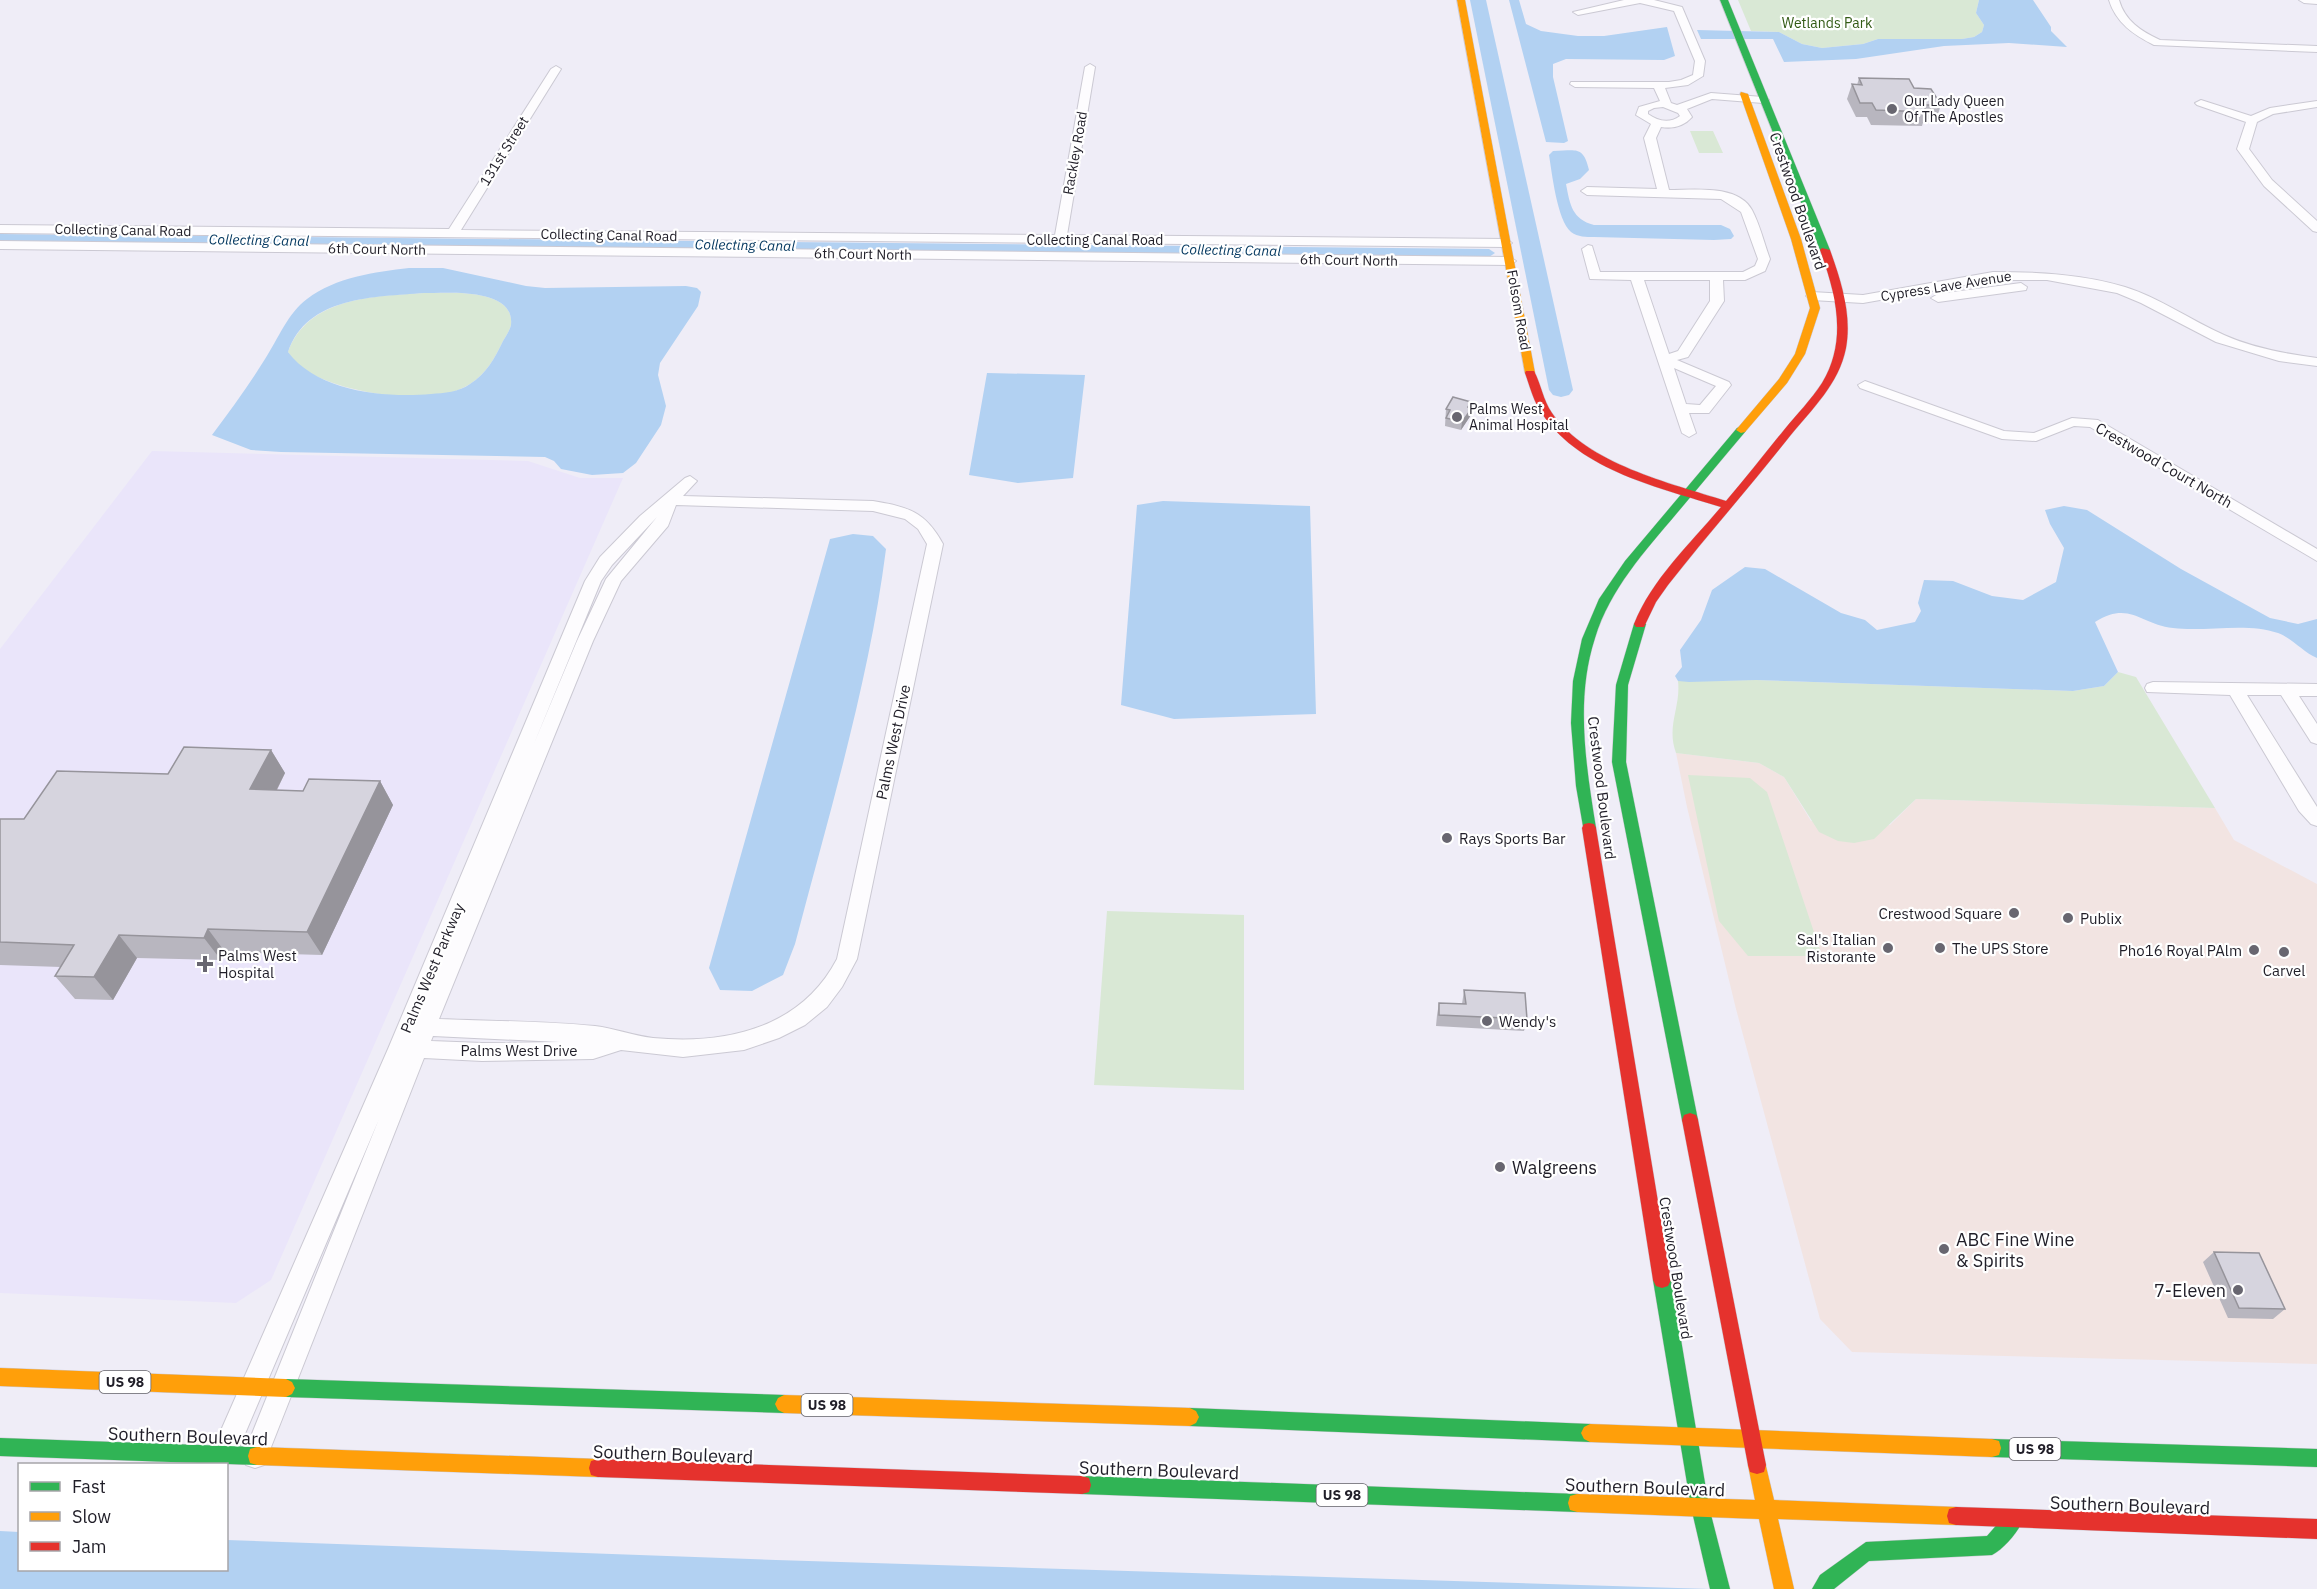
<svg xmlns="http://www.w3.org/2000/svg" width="2317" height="1589" viewBox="0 0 2317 1589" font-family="'IBM Plex Sans',sans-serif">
<rect width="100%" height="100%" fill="#efedf7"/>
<path fill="#f2e4e2" d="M1676,753L1759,763L1784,777L1811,821L1890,825L1916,799L2215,808L2234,840L2317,884V1364L1852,1352L1820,1319L1736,1009L1687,807Z"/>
<path fill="#eae5fa" d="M152,451L528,461L580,478H623L271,1280L236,1303L0,1293V649Z"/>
<path fill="#d9e8d5" d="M1738,0H1979L1976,13L1984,25L1982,32L1974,37L1962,39H1878L1863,44L1822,48L1802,44L1779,32L1751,31Z
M1690,131H1713L1723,153H1699Z
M424,293C448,293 515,287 511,325C510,330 506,336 503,341C495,358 486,374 470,384C433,409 339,393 303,369C297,365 292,358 288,352C308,297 374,296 424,293Z
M2118,672L2136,677L2215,808L1916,799L1874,839L1854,843L1838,841L1819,832L1784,777L1759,763L1676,753C1666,726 1681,707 1678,681L1756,680L2073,691L2104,686Z
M1688,775L1750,778L1767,792L1820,950L1809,956H1748L1719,921Z
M1107,911L1244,915V1090L1094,1085Z"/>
<path fill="#b2d1f2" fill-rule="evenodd" d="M1509,0H1519L1526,24L1541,31L1578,36H1604L1667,27L1675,56L1664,60L1566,59L1553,64V77L1568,141L1564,143L1546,142Z
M1979,0H2033L2051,27V31L2067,47L2009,43L1944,46L1856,59L1784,62L1773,39H1701L1697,30L1779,32L1802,44L1822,48L1863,44L1878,39H1962L1974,37L1982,32L1984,25L1976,13Z
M1553,151C1576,151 1583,145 1589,170L1580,179L1566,184C1570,205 1572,219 1594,225H1721L1730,229L1734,236L1731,239L1714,240L1594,237C1586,237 1578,237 1571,232C1557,220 1552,173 1549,155Z
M409,268H443L526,286L545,288L686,286L697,288L701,292L698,306L660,363L658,375L666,406L661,425L636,463L623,473L592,475L561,469L554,461L545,457L281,452L251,450L212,435C230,411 249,385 265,359C278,339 288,313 307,299C336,277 375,272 409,268ZM424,293C448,293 515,287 511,325C510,330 506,336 503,341C495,358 486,374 470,384C459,392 444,393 431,394C385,398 318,392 288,352C307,296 375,297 424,293Z
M987,373L1085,375L1073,478L1018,483L969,475Z
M1163,501L1310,506L1316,714L1174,719L1121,705L1137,505Z
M2064,506L2087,510L2181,569L2270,618L2298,624L2317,619V658C2303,652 2292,638 2278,633C2247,622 2206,632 2173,628C2141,625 2130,600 2095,622L2118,672L2104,686L2073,691L1756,680L1689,682L1678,681L1675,676L1682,667L1680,650L1701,620L1712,590L1745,567L1765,569L1841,613L1865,620L1877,630L1915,622L1921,611L1918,603L1924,580L1953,581L1992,596L2023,600L2056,582L2064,548L2050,524L2045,510Z
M853,534L873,536L886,549C869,683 829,814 795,944L783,975L752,991L720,990L709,968L830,539Z
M0,1531L19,1532L20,1570H226L227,1540L776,1560L1710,1589H0Z"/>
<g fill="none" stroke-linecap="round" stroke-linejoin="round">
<path fill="#b2d1f2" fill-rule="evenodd" d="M0,234L1489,249L1495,253L1489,257L0,242Z"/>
<path fill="#b2d1f2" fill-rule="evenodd" d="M1470,0H1486L1573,390L1569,395L1561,397L1553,395L1549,390Z"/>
<g stroke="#cbc9d3" stroke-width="2">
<path id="street" d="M1624,0H1654L1682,7L1705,61L1703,76L1688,85L1665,88L1671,103L1677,105L1711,93L1763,97L1769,100L1763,103L1712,99L1687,109L1692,117C1684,126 1673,129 1661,127L1656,138L1669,190C1694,190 1738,184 1752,210C1760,225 1764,243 1770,259L1765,271L1745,280H1723L1724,301L1688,357L1677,360L1729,382L1731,385L1709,413H1689L1696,433L1689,437L1682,433L1631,280L1590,279L1582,249L1588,245L1592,246L1600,272H1743L1755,266L1758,259L1741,212L1721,199L1587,195L1581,191L1587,187L1657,189L1644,138L1651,124L1636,115L1639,107L1660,101L1654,88L1575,87L1570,84L1571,82H1669L1681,80L1693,75L1695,61L1674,11L1640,3L1578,15L1573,12ZM1654,108L1663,107L1678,113L1680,116C1669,124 1658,121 1648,114V111ZM1644,280H1710V301L1678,351L1669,354ZM1674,368L1716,386L1700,405L1686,404Z
M2109,0H2119C2125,21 2141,31 2160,40L2317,46V52L2154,45C2134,35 2116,23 2109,0Z
M2299,0H2317V4L2304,3Z
M1090,64L1095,67L1067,235L1506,239L1512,243L1506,247L0,233V225L449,229L551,69L556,66L561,69L461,230L1055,235L1085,67Z
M2201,100L2251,116L2270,108L2317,101V107L2273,114L2257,122L2249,149L2272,180L2317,221V232L2313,231L2264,186L2237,149L2246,122L2197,105L2195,103Z
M0,241L1510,257L1516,261L1510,265L0,249Z
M1993,272C2037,272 2082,274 2125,287C2160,298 2190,320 2224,335C2253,348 2286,354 2317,358V366L2279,361L2216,342L2141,303L2117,293L2047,280H1993L1863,303L1812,300L1806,296L1812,292L1863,295Z
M2021,283L2027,287L2026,290L1938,302L1931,298L1938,294Z
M1865,381L2004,431L2034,433L2072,418L2098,420L2317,549V561L2090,427L2074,426L2036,441L2002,439L1860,388L1858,385Z
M690,476L697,481L683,496L873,501C908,507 925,511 943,544L857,959L842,987L827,1007L805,1025L779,1038L744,1050L683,1057L621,1050L593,1059L482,1061L424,1058L264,1465L255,1468L246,1465L243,1456L379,1119L233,1462L226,1464L215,1462L212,1453L215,1444L388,1049L585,581L600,557L640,516L685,478ZM676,505L873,511L905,519L918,529L927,544L837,959C801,1028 726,1045 653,1038C633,1036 614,1028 595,1026C543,1021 491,1021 439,1019L593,641L621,581L668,526ZM657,517L606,579L577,641L533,746L601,581L612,565ZM433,1036L560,1042L482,1043L431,1041Z
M2153,682L2317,684V696H2299L2317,724V744L2311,742L2281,695H2247L2317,807V826L2311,824L2299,811L2230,695L2147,692L2145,688L2147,684Z"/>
</g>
<g stroke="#cbc9d3" stroke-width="1">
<path id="fast" d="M1720,0H1728L1830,250L1828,252L1820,250Z
M1741,427L1746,430L1745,432C1722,459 1700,486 1677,513C1645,551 1610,589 1595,638C1575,699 1586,766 1596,828L1594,832H1584L1576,786L1571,723L1573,681L1582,639L1599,599L1625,561L1737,428Z
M1640,620L1646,624L1628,685L1626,762L1698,1120L1696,1125L1690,1127L1684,1125L1682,1120L1612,762L1616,685L1634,624Z
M1662,1272L1668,1274L1671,1280L1709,1507L1730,1589H1710L1691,1507L1653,1280L1656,1274Z
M286,1379L784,1395L790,1398L793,1404L790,1410L784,1413L286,1397L280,1394L277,1388L280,1382Z
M1190,1408L1590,1424L1596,1427L1599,1433L1596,1439L1590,1442L1190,1426L1184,1423L1181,1417L1184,1411Z
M0,1438L257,1447L264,1449L266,1456L264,1463L257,1465L0,1456Z
M1992,1439L2317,1449V1467L1992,1457L1985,1455L1983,1448L1985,1441Z
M1082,1476L1577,1494L1584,1496L1586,1503L1584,1510L1577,1512L1082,1494L1075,1492L1073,1485L1075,1478Z
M2014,1511L2021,1513L2023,1520C2018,1532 2004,1549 1992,1555L1869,1561L1834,1589H1812L1820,1575L1866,1542L1987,1536L2007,1513Z"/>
</g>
<g stroke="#cbc9d3" stroke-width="1">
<path id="slow" d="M1457,0H1465L1535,373L1530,376L1525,373Z
M1741,92L1748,94L1801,239L1820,308L1805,354L1787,383L1745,432L1741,433L1736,430L1779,379L1795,354L1810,308L1791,239L1740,94Z
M0,1368L286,1379L292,1382L295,1388L292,1394L286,1397L0,1386Z
M784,1395L1190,1408L1196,1411L1199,1417L1196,1423L1190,1426L784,1413L778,1410L775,1404L778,1398Z
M1590,1424L1992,1439L1999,1441L2001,1448L1999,1455L1992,1457L1590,1442L1584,1439L1581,1433L1584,1427Z
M257,1447L598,1459L605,1461L607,1468L605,1475L598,1477L257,1465L250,1463L248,1456L250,1449Z
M1757,1456L1764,1458L1774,1500L1956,1507L1963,1509L1965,1516L1963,1523L1956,1525L1778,1519L1794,1589H1774L1759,1519L1577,1512L1570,1510L1568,1503L1570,1496L1577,1494L1755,1500L1748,1465L1750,1458Z"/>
</g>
<g stroke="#cbc9d3" stroke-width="1">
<path id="jam" d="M1822,248L1830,250C1841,281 1852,314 1846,348C1839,384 1812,409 1790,436C1750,487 1708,534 1668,585L1656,602L1644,627H1636L1634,624C1652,579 1690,544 1721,507C1661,488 1581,471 1543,415C1534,403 1530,387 1525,373L1526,371H1534C1541,384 1543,400 1552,413C1587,464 1670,483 1726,501C1746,478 1765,453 1784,430C1797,414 1811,400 1822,383C1848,340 1836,294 1820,250Z
M1589,823L1594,824L1596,828L1671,1280L1668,1286L1662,1288L1656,1286L1653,1280L1582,828L1584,824Z
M1690,1113L1696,1115L1698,1120L1766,1465L1764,1472L1757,1474L1750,1472L1748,1465L1682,1120L1684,1115Z
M598,1459L1082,1476L1089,1478L1091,1485L1089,1492L1082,1494L598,1477L591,1475L589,1468L591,1461Z
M1956,1507L2317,1519V1539L1956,1525L1949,1523L1947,1516L1949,1509Z"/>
</g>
<use href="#street" fill="#fdfcfe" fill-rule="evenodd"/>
<use href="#fast" fill="#30b455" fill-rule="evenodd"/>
<use href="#slow" fill="#ff9f0a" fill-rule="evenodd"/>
<use href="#jam" fill="#e5322d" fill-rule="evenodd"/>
</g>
<path fill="#b8b6bf" d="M1859,78L1914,88L1941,105L1936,120L1924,119L1922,126L1871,125L1867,117H1856L1847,99L1852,84L1857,85Z
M1470,407L1472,408L1471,415L1461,430L1445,426L1446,409Z
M271,750L285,773L277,790L303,791L380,781L393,805L322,955L225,952L221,960L137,958L113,1000L75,999L55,976L61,967L0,965V819H24L168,774Z
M1464,990L1527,1019L1524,1031L1436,1026L1437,1015L1439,1003L1462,1004Z
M2214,1252L2285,1309L2273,1319L2228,1318L2203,1262Z"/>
<path fill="#96949b" d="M1472,408L1471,415L1461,430L1462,422Z
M271,750L285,773L265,813L250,789Z
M380,781L393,805L322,955L307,932Z
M208,929L225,952L221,960L204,938Z
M119,935L137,958L113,1000L94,977Z"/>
<path fill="#d6d4de" stroke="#96949b" stroke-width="1.5" d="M1859,78L1909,79L1914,88L1931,89L1941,105H1923L1927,112L1876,110L1872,103H1860L1852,84L1862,85Z
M1453,397L1471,402L1468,407L1472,408L1462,422L1446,418L1450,410L1446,409Z
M184,747L271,750L250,789L303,791L309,779L380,781L307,932L208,929L204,938L119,935L94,977L55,976L74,945L0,942V819H24L57,771L168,774Z
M1464,990L1525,993L1527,1019L1439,1015V1003L1466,1004Z
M2214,1252L2259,1253L2285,1309L2239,1308Z"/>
<g fill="#686670" stroke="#fff" stroke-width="2">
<circle cx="1892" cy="109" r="6"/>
<circle cx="1457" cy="417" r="6"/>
<circle cx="1447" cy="838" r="6"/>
<circle cx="2014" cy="913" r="6"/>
<circle cx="2068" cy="918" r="6"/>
<circle cx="1888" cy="948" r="6"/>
<circle cx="1940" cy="948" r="6"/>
<circle cx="2254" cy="950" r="6"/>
<circle cx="2284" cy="952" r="6"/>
<path d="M202 955h6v6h6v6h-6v6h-6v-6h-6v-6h6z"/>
<circle cx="1487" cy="1021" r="6"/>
<circle cx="1500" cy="1167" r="6"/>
<circle cx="1944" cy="1249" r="6"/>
<circle cx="2238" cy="1290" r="6"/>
</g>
<g text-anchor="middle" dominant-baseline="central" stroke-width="4.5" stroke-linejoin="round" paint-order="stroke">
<g font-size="14" fill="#325a15" stroke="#fff">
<text x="1827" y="23">Wetlands Park</text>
</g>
<g font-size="14" fill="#201e28" stroke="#fff" text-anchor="start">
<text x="1904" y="101">Our Lady Queen<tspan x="1904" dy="16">Of The Apostles</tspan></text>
<text x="1469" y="409">Palms West<tspan x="1469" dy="16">Animal Hospital</tspan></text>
</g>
<g font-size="14" fill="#201e28" stroke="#fff">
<text transform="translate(504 151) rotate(-58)">131st Street</text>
<text transform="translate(1075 153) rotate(-80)">Rackley Road</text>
<text transform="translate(123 230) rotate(1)">Collecting Canal Road</text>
<text transform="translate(609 235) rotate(1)">Collecting Canal Road</text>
<text x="1095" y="240">Collecting Canal Road</text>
<text transform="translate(377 249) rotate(1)">6th Court North</text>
<text transform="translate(863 254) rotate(1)">6th Court North</text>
<text transform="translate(1349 260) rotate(1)">6th Court North</text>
<text transform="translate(1946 286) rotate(-9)">Cypress Lave Avenue</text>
<text transform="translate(1519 310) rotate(80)">Folsom Road</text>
</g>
<g font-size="14" font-style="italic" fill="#073a62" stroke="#fff">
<text transform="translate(259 240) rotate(1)">Collecting Canal</text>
<text transform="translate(745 245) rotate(1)">Collecting Canal</text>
<text transform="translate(1231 250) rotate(1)">Collecting Canal</text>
</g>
<g fill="#fff" stroke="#636268" stroke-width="1.5">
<rect x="99.5" y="1371" width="51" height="22" rx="4.5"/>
<rect x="801.5" y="1394" width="51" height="22" rx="4.5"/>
<rect x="2009.5" y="1438" width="51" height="22" rx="4.5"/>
<rect x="1316.5" y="1484" width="51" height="22" rx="4.5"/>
</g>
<g font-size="14" font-weight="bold" fill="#201e28">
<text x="125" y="1382">US 98</text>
<text x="827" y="1405">US 98</text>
<text x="2035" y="1449">US 98</text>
<text x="1342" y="1495">US 98</text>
</g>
<g font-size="15" fill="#201e28" stroke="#fff">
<text transform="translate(1798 201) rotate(71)">Crestwood Boulevard</text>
<text transform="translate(2164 465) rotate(30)">Crestwood Court North</text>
<text transform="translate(893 742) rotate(-78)">Palms West Drive</text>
<text transform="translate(1602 788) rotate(83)">Crestwood Boulevard</text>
<text transform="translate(432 968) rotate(-67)">Palms West Parkway</text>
<text x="519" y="1050">Palms West Drive</text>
<text transform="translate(1676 1268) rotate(81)">Crestwood Boulevard</text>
</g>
<g font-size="15" fill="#201e28" stroke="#fff" text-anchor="start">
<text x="1459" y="838">Rays Sports Bar</text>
<text x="2002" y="913" text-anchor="end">Crestwood Square</text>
<text x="2080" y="918">Publix</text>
<text x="1876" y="939" text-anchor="end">Sal's Italian<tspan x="1876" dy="17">Ristorante</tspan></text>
<text x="1952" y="948">The UPS Store</text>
<text x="2242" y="950" text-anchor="end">Pho16 Royal PAlm</text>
<text x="218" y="955">Palms West<tspan x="218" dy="17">Hospital</tspan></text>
<text x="2284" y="970" text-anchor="middle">Carvel</text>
<text x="1499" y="1021">Wendy's</text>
</g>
<g font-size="18" fill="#201e28" stroke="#fff" text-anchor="start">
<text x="1512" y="1167">Walgreens</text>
<text x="1956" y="1239">ABC Fine Wine<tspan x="1956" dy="21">&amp; Spirits</tspan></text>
<text x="2226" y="1290" text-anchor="end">7-Eleven</text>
</g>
<g font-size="18" fill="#201e28" stroke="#fff">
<text transform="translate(188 1436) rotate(2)">Southern Boulevard</text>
<text transform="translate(673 1454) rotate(2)">Southern Boulevard</text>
<text transform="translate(1159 1470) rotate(2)">Southern Boulevard</text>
<text transform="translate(1645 1487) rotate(2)">Southern Boulevard</text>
<text transform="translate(2130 1505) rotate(2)">Southern Boulevard</text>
</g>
</g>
<rect x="18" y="1463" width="210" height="108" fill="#ffffff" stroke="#a6a5a9" stroke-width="1.5"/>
<rect x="30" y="1482" width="30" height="9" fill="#30b455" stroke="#a6a5a9" stroke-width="1.5"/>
<text x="72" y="1493" font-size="18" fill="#201e28">Fast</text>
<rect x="30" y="1512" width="30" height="9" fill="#ff9f0a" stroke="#a6a5a9" stroke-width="1.5"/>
<text x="72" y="1523" font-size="18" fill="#201e28">Slow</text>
<rect x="30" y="1542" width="30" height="9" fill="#e5322d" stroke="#a6a5a9" stroke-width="1.5"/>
<text x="72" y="1553" font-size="18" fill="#201e28">Jam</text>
</svg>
